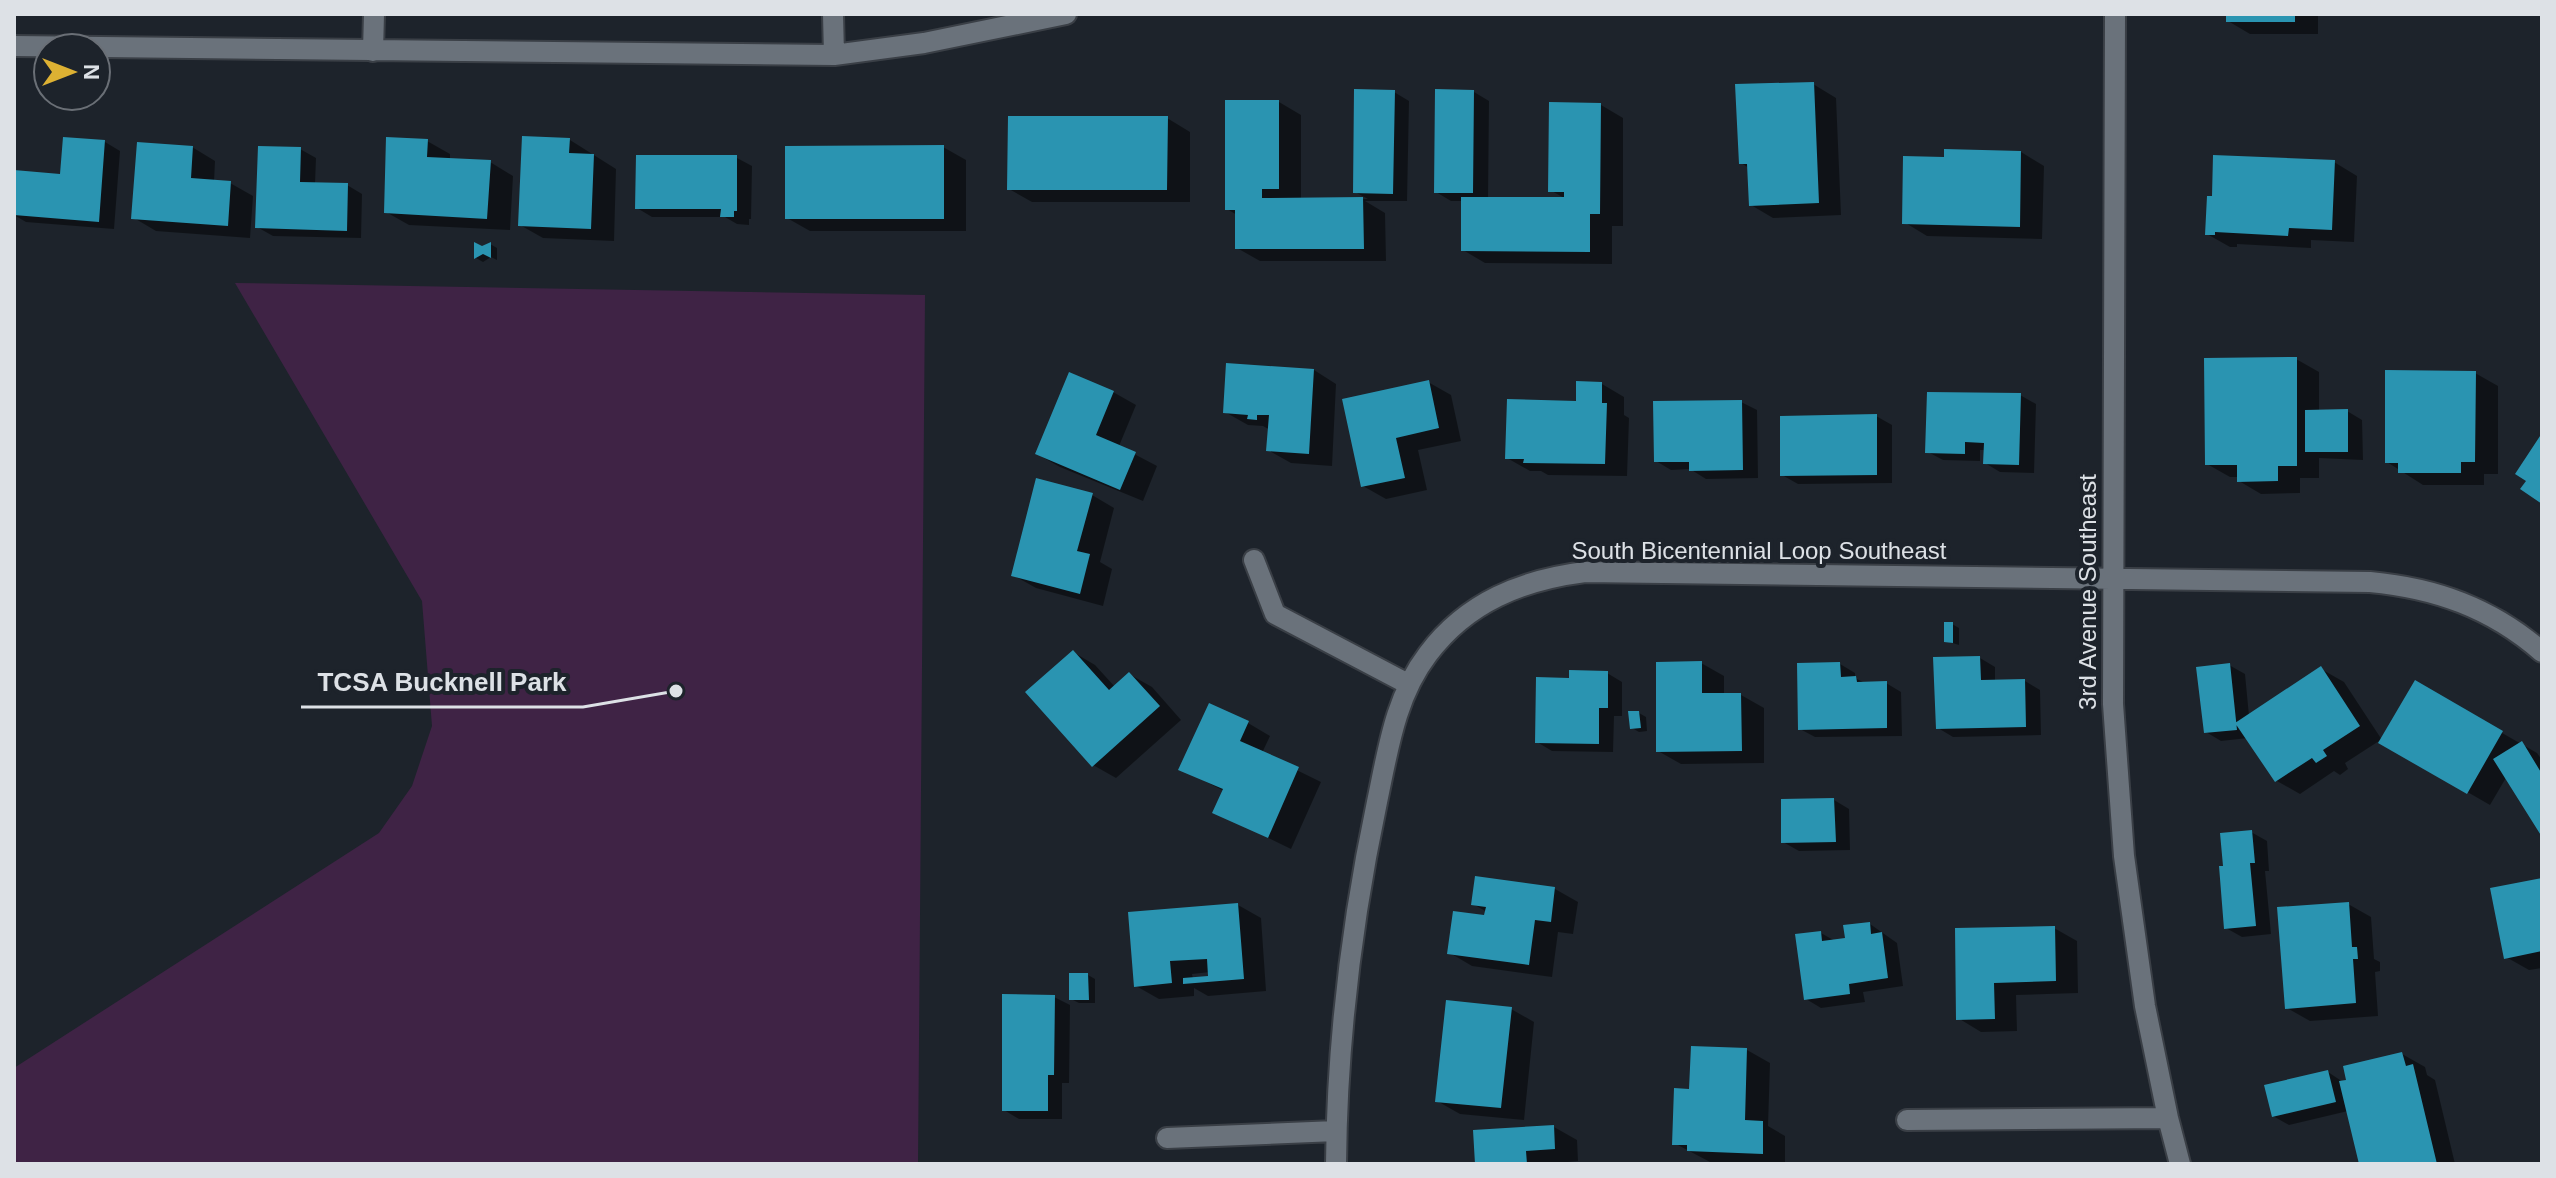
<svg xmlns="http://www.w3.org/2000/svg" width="2556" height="1178" viewBox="0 0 2556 1178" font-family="Arial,sans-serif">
<rect width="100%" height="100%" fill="#1d232b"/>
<path fill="#3f2345" d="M235,283L925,295L918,1164H14V1068L379,833L412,786L432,726L422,601Z"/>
<path fill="#0007" fill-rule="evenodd" d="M2228,14H2318V34H2250L2228,21Z
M1813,84L1836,98L1841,215L1773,218L1751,205L1749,168L1741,163Z
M1394,92L1409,101L1407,201H1365L1385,213L1386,261H1260L1237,248V215L1227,209L1279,102L1301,115V200L1368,199L1355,192Z
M1474,92L1489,101L1488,199H1566L1550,190L1601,105L1623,118V226H1612V264L1485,263L1463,250V201H1451L1436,192Z
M1167,118L1190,132V202H1032L1009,189Z
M570,140L616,169L614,241L543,238L520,225Z
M427,141L450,154V160L490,162L513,176L510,230L409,225L386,212Z
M105,142L120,151L114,229L26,222L14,215V172L62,176Z
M192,147L215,161L214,182L230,183L253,196L250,238L156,231L134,218Z
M943,147L966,160V231H810L787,218Z
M300,149L316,158L315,184L347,185L362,194L361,238L273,236L257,227Z
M2021,152L2044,166L2042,239L1927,236L1904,222L1946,159Z
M737,158L752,166L751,219H749V225L737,224L725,217H652L637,208Z
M2334,162L2357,176L2354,242L2311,240V248L2237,244V247H2230L2207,234Z
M490,244L497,248V260L491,257L483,262L476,258L482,248Z
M2296,359L2319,372V412L2347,411L2362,420L2363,460L2319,458V478H2300V493L2261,494L2239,481V477H2230L2207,464Z
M1314,370L1336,384L1332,466L1291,463L1268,450L1270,430L1263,426L1248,425L1225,412Z
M2475,373L2498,386V474H2484V485H2423L2387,462Z
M1428,382L1451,395L1461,441L1418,450L1427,490L1386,499L1363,486Z
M1602,384L1624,397V415L1629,418L1627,476L1548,475L1541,471H1530L1507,458Z
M1113,392L1136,405L1119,446L1157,466L1143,501L1060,467L1037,454Z
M2020,395L2036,404L2034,473L2000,472L1985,463L1986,450H1980V461L1943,460L1928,452Z
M1741,402L1757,410L1758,478L1706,479L1690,469L1671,470L1656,461Z
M1876,416L1892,425V483L1798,484L1782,475Z
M1092,495L1114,508L1100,562L1112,569L1103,606L1036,588L1013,575Z
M1952,624L1959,628V645L1946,641Z
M1073,652L1095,665L1115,687L1129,674L1152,687L1181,720L1116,778L1093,765Z
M1980,658L1995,667V682L2025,681L2040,690L2041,735L1953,737L1938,728Z
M1701,663L1724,676V695H1741L1764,708V763L1681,764L1658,751Z
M1840,664L1855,673V678L1865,683H1886L1901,692L1902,736L1815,737L1800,729Z
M2229,665L2245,674L2249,716L2321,669L2344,682L2382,740L2415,683L2537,753L2542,760V833L2507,776L2490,805L2379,741L2345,763L2348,769L2340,775L2334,771L2300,794L2277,781L2248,738L2221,741L2206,732Z
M1607,673L1622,682V716H1614L1613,752L1552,751L1537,742L1571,680Z
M1639,713L1646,717L1647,731L1639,732L1632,728Z
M1248,723L1270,736L1262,753L1321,782L1291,849L1215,812L1224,791L1181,769Z
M1834,800L1849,809L1850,850L1799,851L1783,842Z
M2251,832L2267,841L2269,871H2265L2271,934L2242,937L2226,928Z
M1476,878L1555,889L1578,902L1573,934L1558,932L1552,977L1472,966L1450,953L1486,918L1487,912L1473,904Z
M2542,880V968L2529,970L2506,957Z
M2348,904L2371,917L2374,959L2380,962V971L2375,972L2378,1016L2310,1021L2287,1008Z
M1238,905L1261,918L1266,991L1208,996L1194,988V996L1159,999L1136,986ZM1210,972V978L1193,979L1192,974Z
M1870,924L1897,943L1903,986L1863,992L1865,1002L1821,1008L1806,999L1821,933L1835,941L1848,940Z
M2054,928L2077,941L2078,993L2016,995L2017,1031L1981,1032L1958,1018L1957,930Z
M1088,975L1095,979V1003H1079L1071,999Z
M1054,997L1070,1005L1069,1083H1062V1119H1019L1004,1110Z
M1511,1009L1534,1022L1524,1120L1460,1114L1437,1101Z
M1747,1050L1770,1063L1768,1126L1785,1136V1164L1712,1163L1674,1143L1691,1091Z
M2402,1054L2425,1067L2427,1075L2435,1080L2455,1164H2361L2348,1111L2289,1125L2273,1116L2328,1072L2343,1082Z
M1554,1127L1577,1140L1578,1161L1548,1164H1477Z"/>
<path fill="#2a94b1" d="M2226,14H2295V22H2226Z
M1814,82L1819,203L1749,206L1747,164H1739L1735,84Z
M1354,89L1395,90L1393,194L1353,193Z
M1435,89L1474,90L1473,193H1434Z
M1225,100H1279V189H1262V198L1363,197L1364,249H1235V210H1225Z
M1549,102L1601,103L1600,214H1590V252L1461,251V197H1564V192H1548Z
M1008,116H1168L1167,190H1007Z
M522,136L570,138L569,153L594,154L591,229L518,226Z
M63,137L105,140L99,222L14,215V170L60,174Z
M386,137L428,139L427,157L491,160L487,219L384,213Z
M137,142L193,146L191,178L231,181L228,226L131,219Z
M944,145V219H785V146Z
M258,146L301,147L300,182L348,183L347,231L255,228Z
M1944,149L2021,151L2020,227L1902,224L1903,156L1944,157Z
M636,155H737V211H734V217H720L721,209H635Z
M2213,155L2335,160L2332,230L2289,228L2288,236L2215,232V235H2205L2207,196H2212Z
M474,242L482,246L491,242V258L483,254L474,259Z
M2297,357V466H2278V481L2237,482V465H2205L2204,358Z
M1226,363L1314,369L1309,454L1266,451L1269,415H1257V420L1247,419L1248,415L1223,413Z
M2385,370L2476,371L2475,462H2461V473H2398V463H2385Z
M1069,372L1114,391L1096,435L1136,452L1120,490L1035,454Z
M1429,380L1439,428L1396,438L1405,478L1361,487L1342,399Z
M1576,381L1602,382V403H1607L1605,464L1523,463L1524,459H1505L1507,399L1576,401Z
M1927,392L2021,393L2019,465L1983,464L1984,443L1965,442V454L1925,453Z
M1742,400L1743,470L1689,471V462H1654L1653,401Z
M2348,409V452H2305V410Z
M1877,414V475L1780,476V416Z
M2542,433V504L2520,489L2526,481L2515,474Z
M1036,478L1093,493L1077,551L1090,554L1080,594L1011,576Z
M1944,622H1953V643L1944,642Z
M1073,650L1109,690L1129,672L1160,706L1092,767L1025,692Z
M1980,656L1981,680L2025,679L2026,727L1936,729L1933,657Z
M1702,661V693H1741L1742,751L1656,752V662Z
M1840,662L1841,677L1856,676L1857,682L1887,681V728L1798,730L1797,663Z
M2230,663L2237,730L2204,733L2196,667Z
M2321,666L2360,726L2323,750L2327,756L2316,763L2312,758L2275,782L2235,723Z
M1569,670L1608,671V708H1599V744L1535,743L1536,677L1569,678Z
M2415,680L2503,731L2467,794L2378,743Z
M1209,703L1249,721L1240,741L1299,767L1268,838L1212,813L1223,789L1178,770Z
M1628,711H1639L1641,728L1630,729Z
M2522,741L2542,774V837L2493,759Z
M1834,798L1836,842L1781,843V799Z
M2252,830L2255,863H2250L2256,926L2224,929L2219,866H2223L2220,833Z
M1475,876L1555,887L1551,922L1535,920L1529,965L1447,954L1453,911L1484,915L1486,907L1471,905Z
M2542,878V951L2504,959L2490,888Z
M2349,902L2352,947H2357L2358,959H2353L2356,1003L2285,1009L2277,907Z
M1238,903L1244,979L1183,984V978L1208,976L1207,959L1170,961L1172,983L1134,987L1128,912Z
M1870,922L1871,934L1882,932L1888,978L1849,984L1850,994L1804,1000L1795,934L1821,931L1822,941L1845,938L1843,925Z
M2055,926L2056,981L1994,983L1995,1019L1956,1020L1955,928Z
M1069,973H1088L1089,1000H1069Z
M1002,994L1055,995L1054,1075H1048V1111H1002Z
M1446,1000L1512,1007L1501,1108L1435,1102Z
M1691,1046L1747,1048L1745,1120L1763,1121V1154L1687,1151V1145H1672L1674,1088L1689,1089Z
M2402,1052L2406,1066L2413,1064L2437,1164H2359L2339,1081L2346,1080L2343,1066Z
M2328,1070L2336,1102L2272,1117L2264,1085Z
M1554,1125L1555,1149L1526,1151L1527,1164H1475L1473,1130Z"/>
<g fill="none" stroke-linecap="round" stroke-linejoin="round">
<g stroke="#3a3f46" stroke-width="24">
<path id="minor" d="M833,14L834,55
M2115,14L2113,704L2124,856L2145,1006L2168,1118L2180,1164
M14,46L834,55L924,43L1066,14
M373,51L374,14
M1254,560L1275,614L1408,684
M1907,1120L2168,1118
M1167,1138L1336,1131
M1336,1164C1337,1043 1352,920 1377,802C1388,750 1395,697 1428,654C1467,602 1522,580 1585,572L2370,582C2435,588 2492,608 2542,652"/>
</g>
<use href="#minor" stroke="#6a727b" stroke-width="20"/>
</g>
<g text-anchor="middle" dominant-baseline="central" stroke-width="8" stroke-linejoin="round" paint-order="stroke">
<g font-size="24" fill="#dde1e6" stroke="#1d232b">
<text x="1759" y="550">South Bicentennial Loop Southeast</text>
<text transform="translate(2087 592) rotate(-90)">3rd Avenue Southeast</text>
</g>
</g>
<path fill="none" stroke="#dde1e6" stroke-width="3" d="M676 691L583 707H301"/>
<circle fill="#dde1e6" stroke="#1d232b" stroke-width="3" cx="676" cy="691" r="8"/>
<g font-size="26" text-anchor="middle" font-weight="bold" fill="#dde1e6" stroke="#1d232b" stroke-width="8" stroke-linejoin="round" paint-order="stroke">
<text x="442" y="691">TCSA Bucknell Park</text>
</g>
<rect width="2556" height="1178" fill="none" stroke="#dde1e6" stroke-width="32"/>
<g transform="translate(72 72) rotate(90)"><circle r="38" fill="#1d232b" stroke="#6a6f76" stroke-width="2"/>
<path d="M0-6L14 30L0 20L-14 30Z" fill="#ddb133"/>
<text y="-12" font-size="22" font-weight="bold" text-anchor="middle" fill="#dde1e6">N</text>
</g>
</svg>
